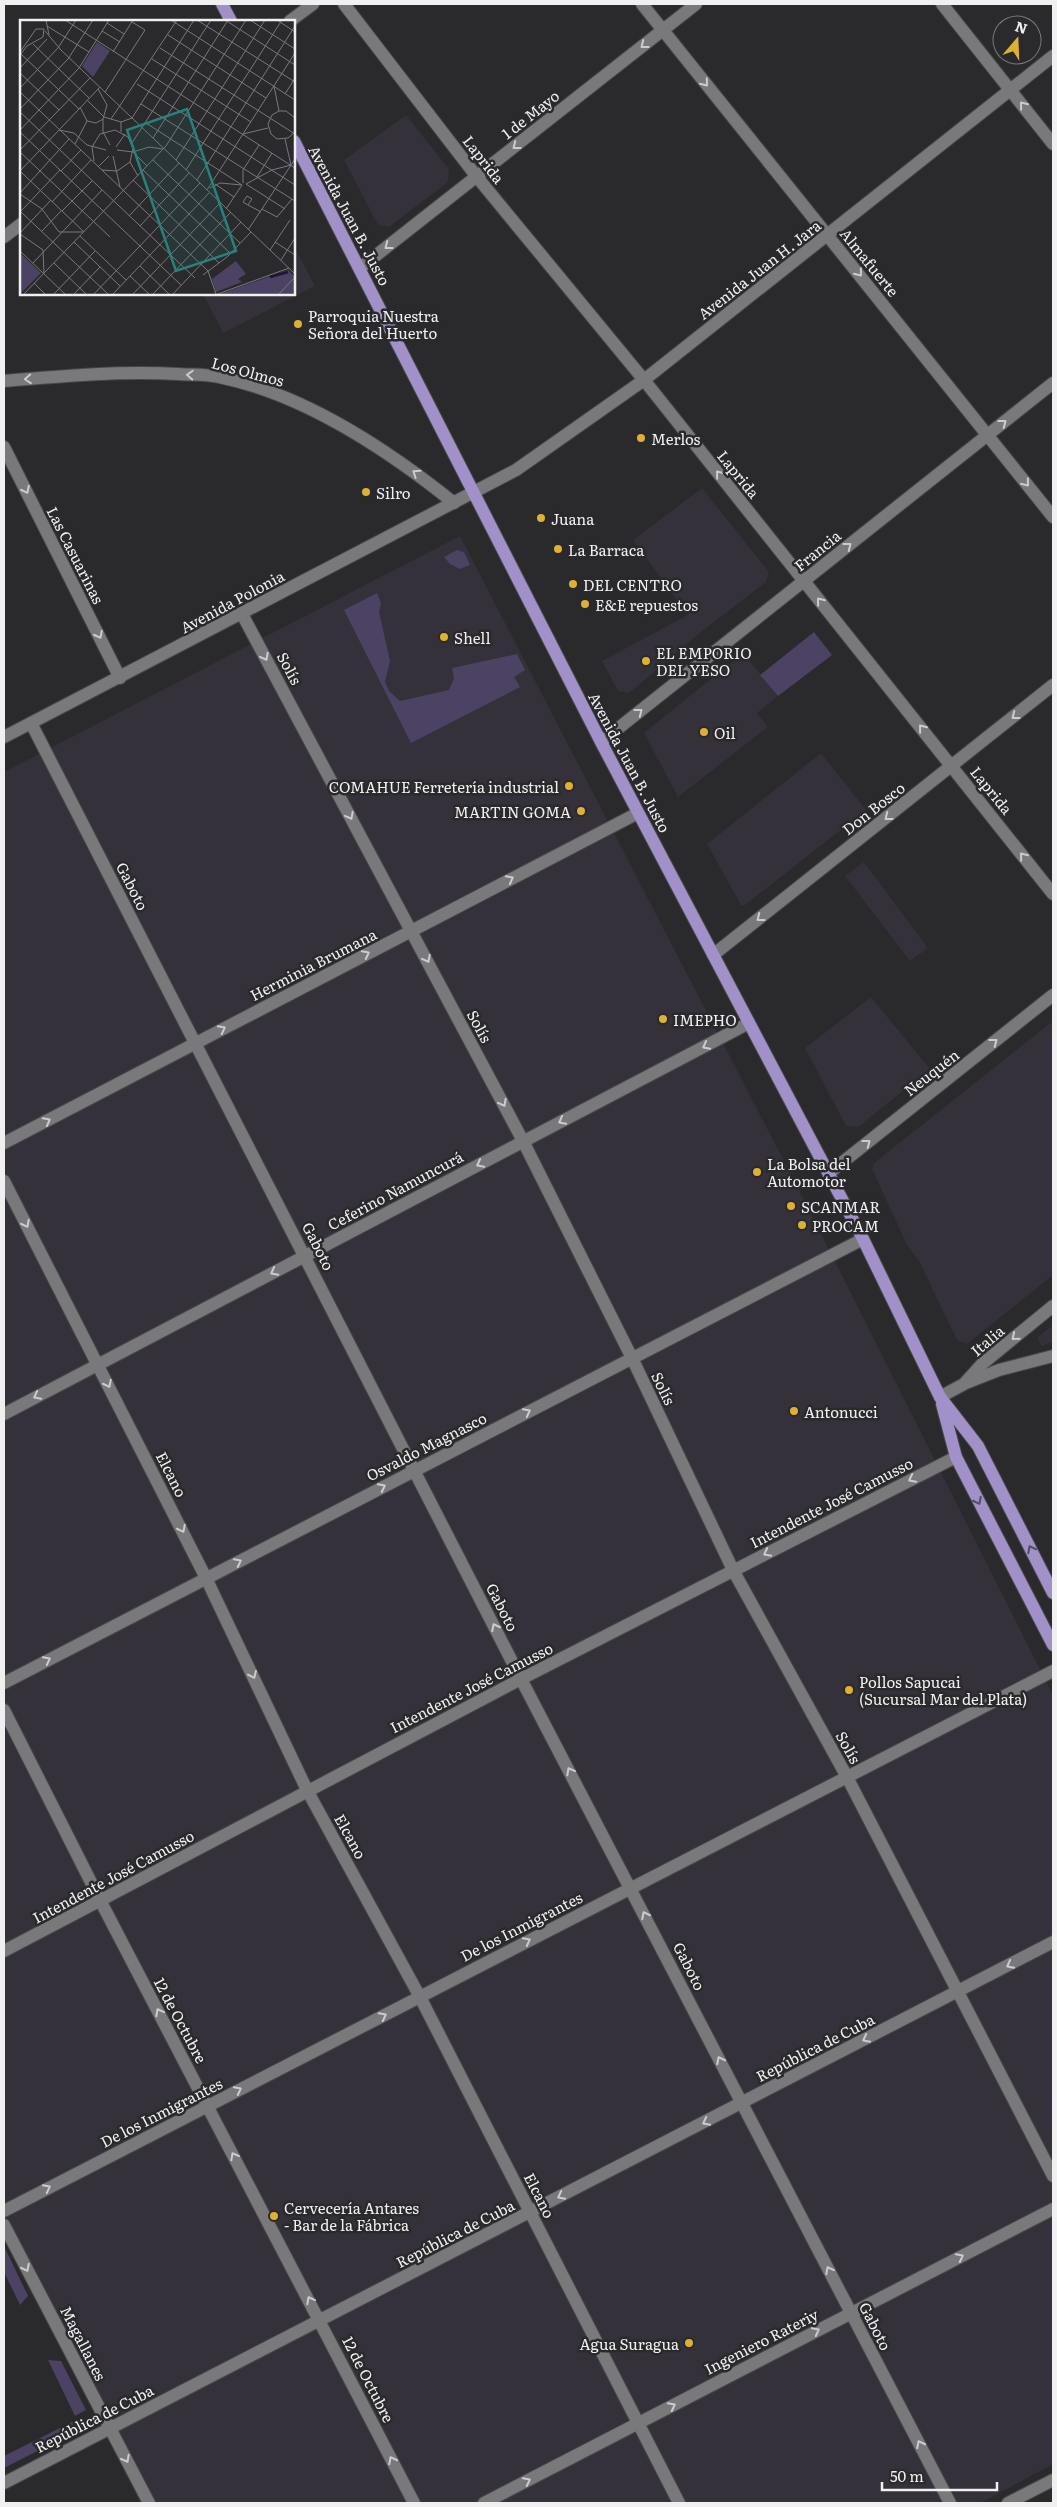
<svg xmlns="http://www.w3.org/2000/svg" width="1057" height="2507" viewBox="0 0 1057 2507" font-family="Literata,serif">
<rect width="100%" height="100%" fill="#2a292c"/>
<path fill="#34313a" d="M406,115L449,169L448,182L389,227L378,225L344,160Z
M294,246L315,286L223,333L203,294H294Z
M702,488L769,572L766,582L701,632L629,693L618,691L602,661L688,615L633,540Z
M460,536L799,1190L1053,1695V2464L981,2503H154L4,2213V772Z
M743,653L778,696L757,713L768,727L678,797L644,733Z
M821,753L866,810L745,905H741L707,844Z
M864,862L928,948L910,961L845,876Z
M871,997L930,1069L858,1127L846,1126L805,1048Z
M1053,1021V1275L967,1344L957,1340L919,1261L907,1245L872,1169L874,1163Z
M1053,1325V1342L1042,1346L1037,1338Z"/>
<path fill="#4c4263" d="M457,550L464,552L470,565L460,569L450,564L444,557Z
M377,593L381,603L379,612L390,661L385,682L389,691L400,701L449,690L454,678L452,668L517,654L525,670L514,677L520,687L411,743L344,610Z
M814,632L832,655L778,696L760,675Z
M4,2246L28,2296L20,2305L4,2272Z
M48,2360L61,2361L86,2410L75,2416Z
M74,2421L79,2430L4,2468V2456Z"/>
<g fill="none" stroke-linecap="round" stroke-linejoin="round">
<g stroke="#484749" stroke-width="14">
<path id="minor" d="M344,4L477,177L644,380L1053,894
M642,4L1053,517
M942,4L1053,144
M290,21L313,4
M4,237L21,224
M360,268L696,4
M4,381C61,376 120,371 178,374C191,375 206,374 219,377C304,394 388,450 454,503
M4,447L120,678
M242,614L523,1141L632,1358L733,1570L847,1777L1053,2176
M31,723L521,1679L950,2503
M601,742L1053,383
M713,955L1053,685
M4,1143L638,813
M829,1173L1053,995
M4,1181L206,1578L307,1790L420,1997L679,2503
M966,1383L999,1370L1053,1356
M940,1397L964,1384L982,1364L1053,1306
M4,1414L749,1023
M4,1683L863,1239
M4,1710L101,1902L414,2503
M4,1951L521,1679L956,1457
M4,2211L1053,1671
M4,2225L149,2503
M4,2483L1053,1942
M484,2503L1053,2209
M1008,2503L1053,2480"/>
</g>
<g stroke="#484749" stroke-width="14">
<path id="secondary" d="M4,737L516,470L644,380L1053,56"/>
</g>
<g stroke="#484749" stroke-width="14">
<path id="primary" d="M222,4L231,21
M294,141L601,742L863,1239L940,1397L978,1446L1053,1593
M942,1404L956,1457L1053,1645"/>
</g>
<use href="#minor" stroke="#79797c" stroke-width="12"/>
<use href="#secondary" stroke="#79797c" stroke-width="12"/>
<use href="#primary" stroke="#a191c8" stroke-width="12"/>
</g>
<defs><path id="oneway-chevron" d="M-2-3.5L2.5 0L-2 3.5" fill="none" stroke-width="1.6" stroke-linecap="round" stroke-linejoin="round" transform="scale(1.25)"/></defs>
<g stroke="#ccccce">
<use href="#oneway-chevron" transform="translate(644 45) rotate(142)"/>
<use href="#oneway-chevron" transform="translate(705 83) rotate(51)"/>
<use href="#oneway-chevron" transform="translate(1023 105) rotate(-129)"/>
<use href="#oneway-chevron" transform="translate(516 146) rotate(142)"/>
<use href="#oneway-chevron" transform="translate(388 246) rotate(142)"/>
<use href="#oneway-chevron" transform="translate(859 273) rotate(52)"/>
<use href="#oneway-chevron" transform="translate(190 375) rotate(-177)"/>
<use href="#oneway-chevron" transform="translate(28 379) rotate(176)"/>
<use href="#oneway-chevron" transform="translate(1003 423) rotate(-38)"/>
<use href="#oneway-chevron" transform="translate(416 473) rotate(-146)"/>
<use href="#oneway-chevron" transform="translate(719 474) rotate(-129)"/>
<use href="#oneway-chevron" transform="translate(1026 483) rotate(51)"/>
<use href="#oneway-chevron" transform="translate(26 490) rotate(63)"/>
<use href="#oneway-chevron" transform="translate(848 546) rotate(-38)"/>
<use href="#oneway-chevron" transform="translate(820 601) rotate(-129)"/>
<use href="#oneway-chevron" transform="translate(99 635) rotate(63)"/>
<use href="#oneway-chevron" transform="translate(265 657) rotate(62)"/>
<use href="#oneway-chevron" transform="translate(639 712) rotate(-38)"/>
<use href="#oneway-chevron" transform="translate(1015 716) rotate(142)"/>
<use href="#oneway-chevron" transform="translate(922 728) rotate(-129)"/>
<use href="#oneway-chevron" transform="translate(350 816) rotate(62)"/>
<use href="#oneway-chevron" transform="translate(888 817) rotate(142)"/>
<use href="#oneway-chevron" transform="translate(1023 856) rotate(-129)"/>
<use href="#oneway-chevron" transform="translate(510 879) rotate(-28)"/>
<use href="#oneway-chevron" transform="translate(760 918) rotate(142)"/>
<use href="#oneway-chevron" transform="translate(366 954) rotate(-27)"/>
<use href="#oneway-chevron" transform="translate(427 959) rotate(62)"/>
<use href="#oneway-chevron" transform="translate(222 1029) rotate(-27)"/>
<use href="#oneway-chevron" transform="translate(994 1042) rotate(-38)"/>
<use href="#oneway-chevron" transform="translate(706 1046) rotate(152)"/>
<use href="#oneway-chevron" transform="translate(503 1103) rotate(62)"/>
<use href="#oneway-chevron" transform="translate(47 1121) rotate(-28)"/>
<use href="#oneway-chevron" transform="translate(562 1121) rotate(152)"/>
<use href="#oneway-chevron" transform="translate(867 1143) rotate(-38)"/>
<use href="#oneway-chevron" transform="translate(480 1164) rotate(152)"/>
<use href="#oneway-chevron" transform="translate(26 1224) rotate(63)"/>
<use href="#oneway-chevron" transform="translate(274 1272) rotate(152)"/>
<use href="#oneway-chevron" transform="translate(1015 1337) rotate(141)"/>
<use href="#oneway-chevron" transform="translate(108 1384) rotate(63)"/>
<use href="#oneway-chevron" transform="translate(37 1396) rotate(152)"/>
<use href="#oneway-chevron" transform="translate(527 1412) rotate(-27)"/>
<use href="#oneway-chevron" transform="translate(912 1479) rotate(153)"/>
<use href="#oneway-chevron" transform="translate(382 1487) rotate(-27)"/>
<use href="#oneway-chevron" transform="translate(182 1529) rotate(63)"/>
<use href="#oneway-chevron" transform="translate(767 1553) rotate(153)"/>
<use href="#oneway-chevron" transform="translate(238 1562) rotate(-27)"/>
<use href="#oneway-chevron" transform="translate(495 1627) rotate(-117)"/>
<use href="#oneway-chevron" transform="translate(47 1660) rotate(-27)"/>
<use href="#oneway-chevron" transform="translate(253 1675) rotate(65)"/>
<use href="#oneway-chevron" transform="translate(570 1771) rotate(-118)"/>
<use href="#oneway-chevron" transform="translate(645 1915) rotate(-117)"/>
<use href="#oneway-chevron" transform="translate(527 1941) rotate(-27)"/>
<use href="#oneway-chevron" transform="translate(1010 1965) rotate(152)"/>
<use href="#oneway-chevron" transform="translate(159 2012) rotate(-118)"/>
<use href="#oneway-chevron" transform="translate(383 2016) rotate(-27)"/>
<use href="#oneway-chevron" transform="translate(866 2039) rotate(153)"/>
<use href="#oneway-chevron" transform="translate(720 2060) rotate(-117)"/>
<use href="#oneway-chevron" transform="translate(238 2090) rotate(-27)"/>
<use href="#oneway-chevron" transform="translate(706 2122) rotate(153)"/>
<use href="#oneway-chevron" transform="translate(234 2156) rotate(-118)"/>
<use href="#oneway-chevron" transform="translate(47 2188) rotate(-27)"/>
<use href="#oneway-chevron" transform="translate(561 2196) rotate(153)"/>
<use href="#oneway-chevron" transform="translate(960 2257) rotate(-27)"/>
<use href="#oneway-chevron" transform="translate(26 2268) rotate(63)"/>
<use href="#oneway-chevron" transform="translate(829 2270) rotate(-118)"/>
<use href="#oneway-chevron" transform="translate(310 2300) rotate(-118)"/>
<use href="#oneway-chevron" transform="translate(816 2331) rotate(-27)"/>
<use href="#oneway-chevron" transform="translate(672 2406) rotate(-27)"/>
<use href="#oneway-chevron" transform="translate(920 2444) rotate(-117)"/>
<use href="#oneway-chevron" transform="translate(126 2459) rotate(62)"/>
<use href="#oneway-chevron" transform="translate(392 2460) rotate(-117)"/>
<use href="#oneway-chevron" transform="translate(527 2481) rotate(-27)"/>
</g>
<g stroke="#544d63">
<use href="#oneway-chevron" transform="translate(978 1501) rotate(63)"/>
<use href="#oneway-chevron" transform="translate(1031 1549) rotate(-117)"/>
</g>
<g fill="#deb133" stroke="#2a292c" stroke-width="2">
<circle cx="298" cy="324" r="5"/>
<circle cx="641" cy="438" r="5"/>
<circle cx="366" cy="492" r="5"/>
<circle cx="541" cy="518" r="5"/>
<circle cx="558" cy="549" r="5"/>
<circle cx="573" cy="584" r="5"/>
<circle cx="585" cy="604" r="5"/>
<circle cx="444" cy="637" r="5"/>
<circle cx="646" cy="661" r="5"/>
<circle cx="704" cy="732" r="5"/>
<circle cx="569" cy="786" r="5"/>
<circle cx="581" cy="811" r="5"/>
<circle cx="663" cy="1019" r="5"/>
<circle cx="757" cy="1172" r="5"/>
<circle cx="791" cy="1206" r="5"/>
<circle cx="802" cy="1225" r="5"/>
<circle cx="794" cy="1411" r="5"/>
<circle cx="849" cy="1690" r="5"/>
<circle cx="274" cy="2216" r="5"/>
<circle cx="689" cy="2343" r="5"/>
</g>
<g text-anchor="middle" dominant-baseline="central" stroke-width="5" stroke-linejoin="round" paint-order="stroke">
<g font-size="15" fill="#f0f0f1" stroke="#2a292c">
<text transform="translate(530 114) rotate(-38)">1 de Mayo</text>
<text transform="translate(484 159) rotate(52)">Laprida</text>
<text transform="translate(350 215) rotate(62)">Avenida Juan B. Justo</text>
<text transform="translate(870 262) rotate(51)">Almafuerte</text>
<text transform="translate(759 269) rotate(-38)">Avenida Juan H. Jara</text>
<text transform="translate(248 371) rotate(15)">Los Olmos</text>
<text transform="translate(739 474) rotate(51)">Laprida</text>
<text transform="translate(817 550) rotate(-39)">Francia</text>
<text transform="translate(76 555) rotate(63)">Las Casuarinas</text>
<text transform="translate(232 601) rotate(-28)">Avenida Polonia</text>
<text transform="translate(290 668) rotate(62)">Solís</text>
<text transform="translate(630 762) rotate(62)">Avenida Juan B. Justo</text>
<text transform="translate(992 790) rotate(51)">Laprida</text>
<text transform="translate(873 808) rotate(-38)">Don Bosco</text>
<text transform="translate(133 886) rotate(63)">Gaboto</text>
<text transform="translate(313 964) rotate(-27)">Herminia Brumana</text>
<text transform="translate(480 1026) rotate(62)">Solís</text>
<text transform="translate(931 1072) rotate(-38)">Neuquén</text>
<text transform="translate(395 1190) rotate(-28)">Ceferino Namuncurá</text>
<text transform="translate(319 1246) rotate(63)">Gaboto</text>
<text transform="translate(987 1340) rotate(-40)">Italia</text>
<text transform="translate(664 1388) rotate(64)">Solís</text>
<text transform="translate(426 1446) rotate(-27)">Osvaldo Magnasco</text>
<text transform="translate(172 1474) rotate(63)">Elcano</text>
<text transform="translate(831 1502) rotate(-27)">Intendente José Camusso</text>
<text transform="translate(503 1607) rotate(63)">Gaboto</text>
<text transform="translate(471 1687) rotate(-27)">Intendente José Camusso</text>
<text transform="translate(849 1747) rotate(61)">Solís</text>
<text transform="translate(351 1836) rotate(61)">Elcano</text>
<text transform="translate(113 1876) rotate(-28)">Intendente José Camusso</text>
<text transform="translate(521 1926) rotate(-27)">De los Inmigrantes</text>
<text transform="translate(690 1966) rotate(63)">Gaboto</text>
<text transform="translate(181 2020) rotate(62)">12 de Octubre</text>
<text transform="translate(815 2047) rotate(-27)">República de Cuba</text>
<text transform="translate(161 2112) rotate(-27)">De los Inmigrantes</text>
<text transform="translate(540 2195) rotate(63)">Elcano</text>
<text transform="translate(455 2233) rotate(-27)">República de Cuba</text>
<text transform="translate(876 2326) rotate(63)">Gaboto</text>
<text transform="translate(761 2341) rotate(-27)">Ingeniero Rateriy</text>
<text transform="translate(84 2343) rotate(63)">Magallanes</text>
<text transform="translate(369 2379) rotate(63)">12 de Octubre</text>
<text transform="translate(94 2418) rotate(-27)">República de Cuba</text>
</g>
<g font-size="15" fill="#f0f0f1" stroke="#2a292c" text-anchor="start">
<text x="308" y="315">Parroquia Nuestra<tspan x="308" dy="17">Señora del Huerto</tspan></text>
<text x="651" y="438">Merlos</text>
<text x="376" y="492">Silro</text>
<text x="551" y="518">Juana</text>
<text x="568" y="549">La Barraca</text>
<text x="583" y="584">DEL CENTRO</text>
<text x="595" y="604">E&amp;E repuestos</text>
<text x="454" y="637">Shell</text>
<text x="656" y="652">EL EMPORIO<tspan x="656" dy="17">DEL YESO</tspan></text>
<text x="714" y="732">Oil</text>
<text x="559" y="786" text-anchor="end">COMAHUE Ferretería industrial</text>
<text x="571" y="811" text-anchor="end">MARTIN GOMA</text>
<text x="673" y="1019">IMEPHO</text>
<text x="767" y="1163">La Bolsa del<tspan x="767" dy="17">Automotor</tspan></text>
<text x="801" y="1206">SCANMAR</text>
<text x="812" y="1225">PROCAM</text>
<text x="804" y="1411">Antonucci</text>
<text x="859" y="1681">Pollos Sapucai<tspan x="859" dy="17">(Sucursal Mar del Plata)</tspan></text>
<text x="284" y="2207">Cervecería Antares<tspan x="284" dy="17">- Bar de la Fábrica</tspan></text>
<text x="679" y="2343" text-anchor="end">Agua Suragua</text>
</g>
</g>
<g transform="translate(20 20)">
<rect width="275" height="275" fill="#2a292c"/>
<path d="M77,22L90,31L73,57L62,46ZM0,233L21,253L0,274ZM216,241L226,254L218,259L222,262L196,272L192,259ZM268,250L275,257V275H197Z" fill="#4c4263"/>
<path fill="none" stroke="#201238" stroke-width="2.5" d="M250,257L268,252"/>
<path fill="none" stroke="#79797b" stroke-width="1" d="M26,0L29,15M45,0L275,148M151,0L275,80M177,0L275,62M205,0L275,45M230,0L275,29M257,0L275,12M112,2L125,10M87,3L104,14M27,6L69,32M25,11L41,30L275,254M82,11L100,22M148,15L246,78M13,24L69,78M140,28L275,114M0,32L16,9H24L23,17L7,26L0,35M93,32L113,0M1,34L59,89M132,39L231,102M0,48L27,19M0,53L39,90M117,64L275,165M254,66L259,91M0,68L38,28L56,0M0,72L188,251L196,274M85,72L125,10M265,74L275,58M67,80L84,97L101,102M121,84L275,181M60,87L67,101L76,103L83,99L87,85L78,69M0,89L48,39L73,0M0,92L175,258M275,98L266,91H259L252,95L248,104L251,114L257,119L268,118L275,112M83,99V112L90,125M91,99L157,0M126,103L222,165M0,110L59,48L89,0M39,110L54,113L67,125L86,130M0,112L161,265M101,112V102L112,98L174,0M223,114L248,108M133,118L208,0M265,119L271,145M112,123L191,0M55,124L67,101M96,127L105,114M0,130L70,58M97,130L113,132L129,127L143,129M0,132L90,217M113,132L127,146M93,136L100,167M133,140L220,223M156,140L245,0M74,141L72,127L80,114L95,110L108,117L113,128L110,142L97,151L82,150M110,142L118,156M78,147L89,136M123,150L211,234M166,150L262,0M0,151L80,67M0,151L64,212M41,151L61,130M237,157L252,133M113,160L199,243M177,160L275,6M223,163V150L239,125M195,164L214,177M226,164L252,150L271,145M226,164L265,189M190,168L200,163L222,165M187,170L275,33M0,173L49,119M0,174L22,189L39,212H63M32,182L71,140M228,185L232,179L227,176L223,182L228,185L241,192M206,189L222,165M242,189L257,197L272,179M0,191L89,275M1,191L40,150M42,191L72,161M109,196L159,143M120,206L169,153M228,210L275,139M22,211L41,191M0,213L31,180M0,214L23,230L24,253M60,216L106,260M54,222L100,266M255,222L275,235M250,230L270,200M0,231L46,275M261,240L275,218M13,243L82,170M34,243L67,275M120,246L150,275M183,255L207,237L231,212M110,256L130,275M14,263L26,275M3,275L146,126L226,0M33,275L75,231M53,275L80,247M73,275L180,163M92,275L189,173M112,275L201,182M132,275L211,192M152,275L221,202M195,275L269,248M258,275L275,257"/>
<path fill="#26827b" fill-opacity="0.15" stroke="#26827b" stroke-width="2.5" d="M167,89L216,231L156,251L107,110Z"/>
<rect width="275" height="275" fill="none" stroke="#f0f0f1" stroke-width="2.5"/>
</g>
<rect width="1057" height="2507" fill="none" stroke="#f0f0f1" stroke-width="10"/>
<g transform="translate(1017 40) rotate(19)"><circle r="24" fill="#2a292c" stroke="#79797b"/>
<path d="M0-4L9 19L0 12L-9 19Z" fill="#deb133"/>
<text y="-8" font-size="14" font-weight="bold" text-anchor="middle" fill="#f0f0f1">N</text>
</g>
<path d="M882 2482v8h115v-8" fill="none" stroke="#f0f0f1" stroke-width="2.5"/>
<text x="890" y="2482" font-size="15" fill="#f0f0f1" stroke="#2a292c" stroke-width="4" paint-order="stroke">50 m</text>
</svg>
